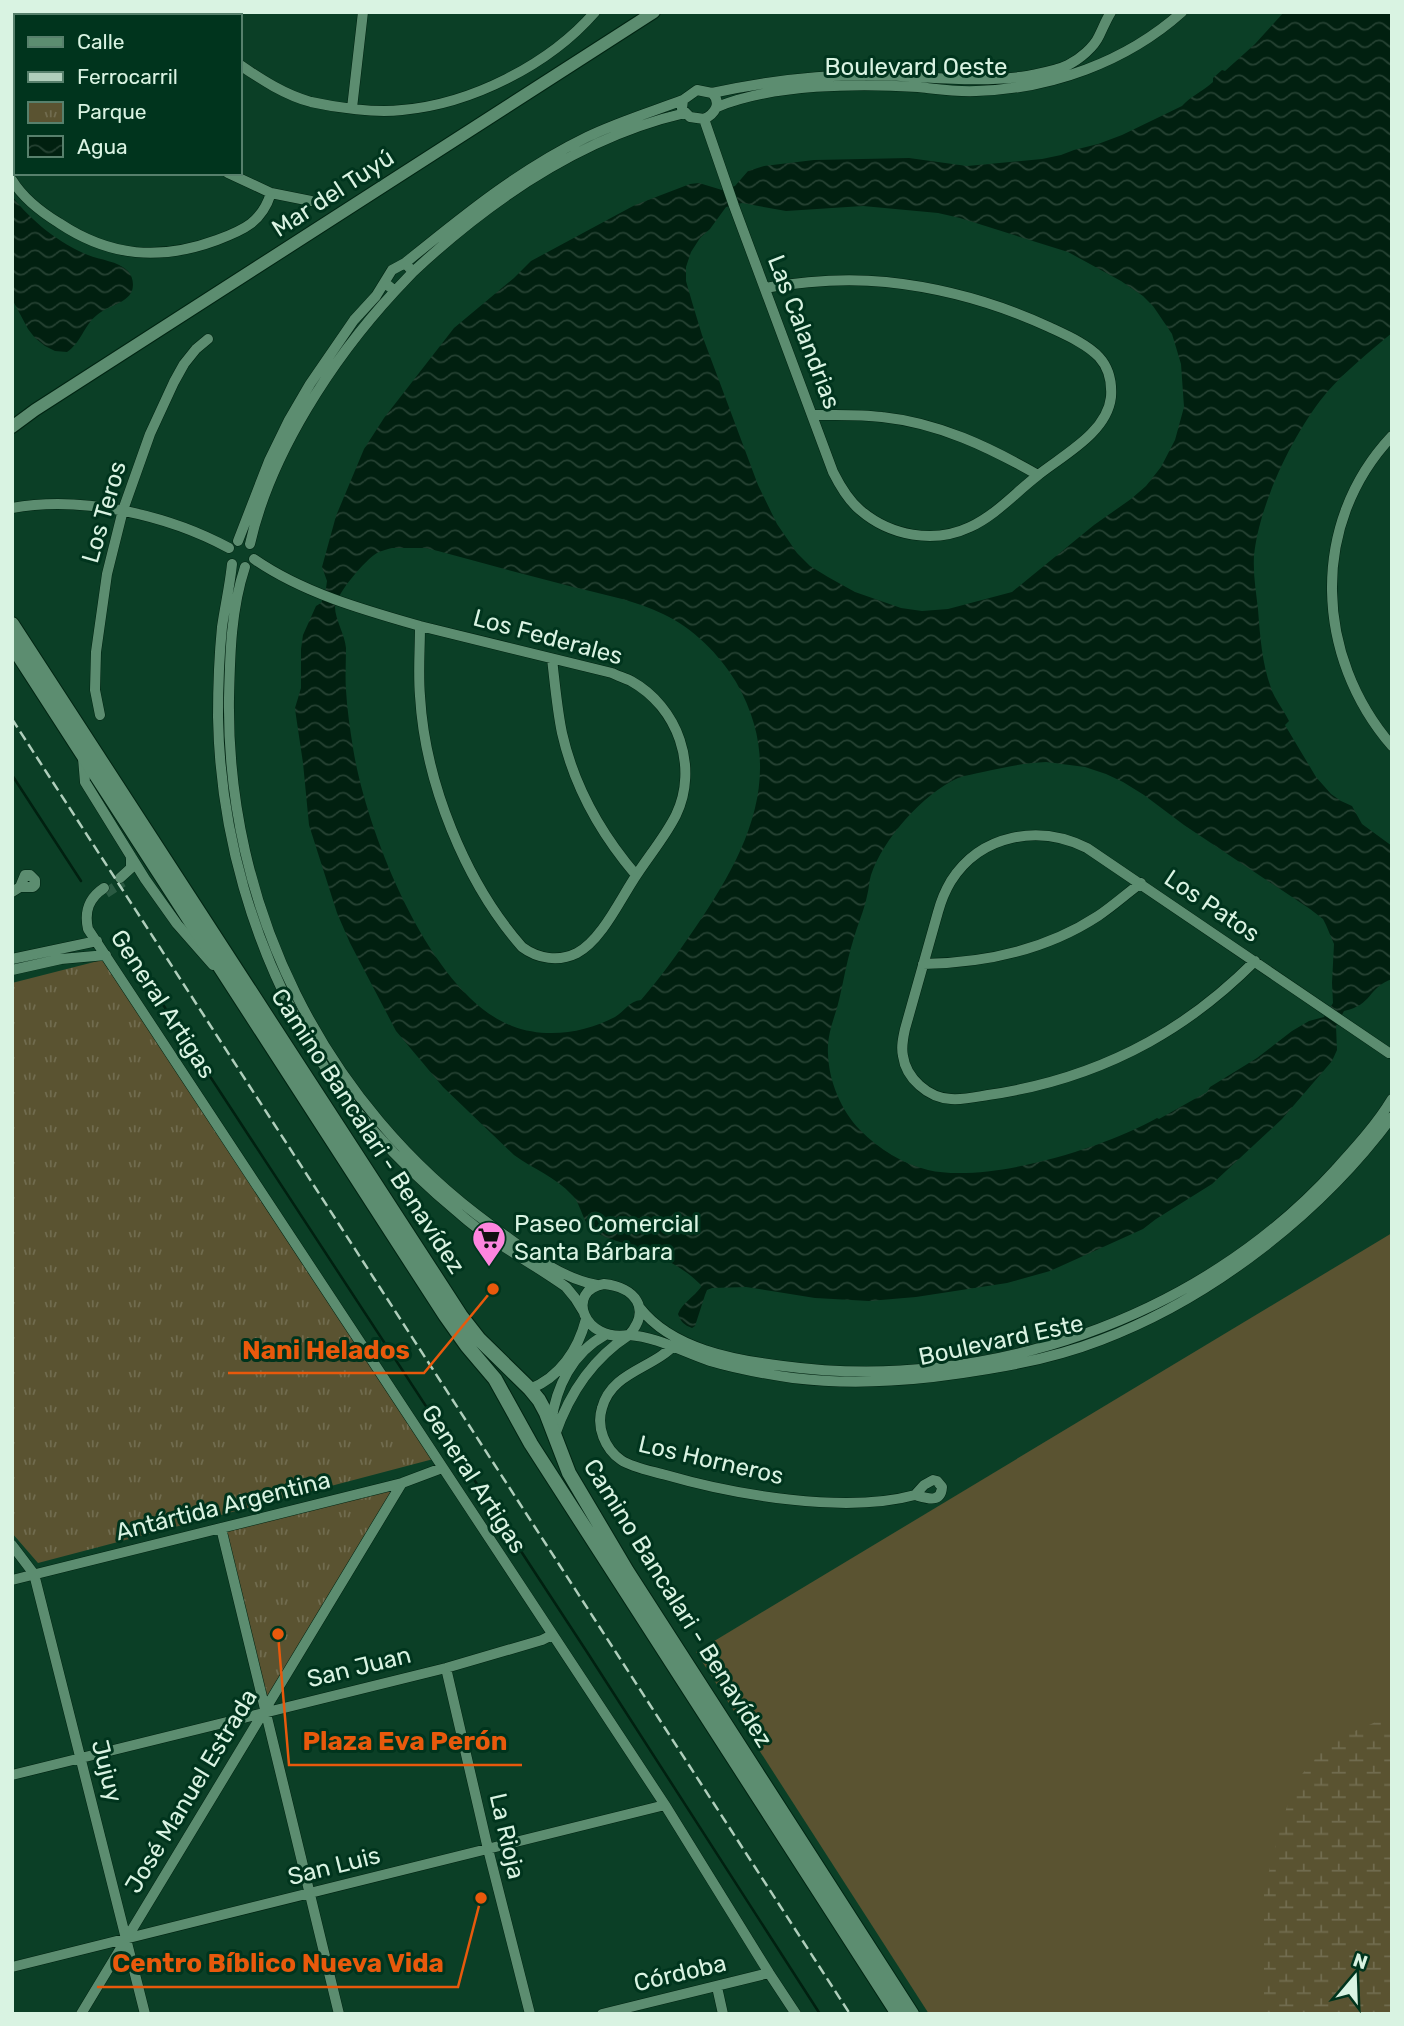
<svg xmlns="http://www.w3.org/2000/svg" width="1404" height="2026" viewBox="0 0 1404 2026" font-family="Rubik,sans-serif">
<defs>
<pattern id="wetland-marsh" width="20" height="14" patternUnits="userSpaceOnUse" patternTransform="scale(1.75)"><rect width="20" height="14" fill="#5a5331"/><path d="M1 5h8M5 5V1M11 12h8M15 12V8" fill="none" stroke="#716c4f"/></pattern>
<pattern id="park-tufts" width="24" height="20" patternUnits="userSpaceOnUse" patternTransform="scale(1.75)"><rect width="24" height="20" fill="#5a5331"/><path d="M3 7l-1-3M5 7V3M7 7l1-3M15 17l-1-3M17 17v-4M19 17l1-3" fill="none" stroke="#716c4f"/></pattern>
<pattern id="water-waves" width="16" height="10" patternUnits="userSpaceOnUse" patternTransform="scale(1.75)"><rect width="16" height="10" fill="#012010"/><path d="M0 5q4-4 8 0t8 0" fill="none" stroke="#254132"/></pattern>
</defs>
<rect width="100%" height="100%" fill="#0b3f26"/>
<path fill="#5a5331" d="M1392,1233V2014H929L696,1652Z"/>
<path fill="url(#wetland-marsh)" d="M1392,1715V2014H1264V1890L1284,1815L1297,1780L1320,1753L1332,1743L1348,1734Z"/>
<path fill="url(#park-tufts)" d="M102,960L441,1457L38,1563L12,1533V983Z
M402,1483L264,1713L221,1528Z"/>
<path fill="url(#water-waves)" fill-rule="evenodd" d="M1284,12H1392V333C1370,351 1347,370 1328,391C1294,431 1259,504 1254,556C1253,575 1256,591 1258,609C1260,636 1262,663 1271,688C1275,700 1284,710 1289,721L1285,725L1316,777L1331,794L1341,801L1352,806L1362,824L1392,846V979C1367,988 1373,1005 1344,1011L1336,1026L1337,1050L1332,1061L1282,1119L1212,1184L1156,1219L1143,1229L1050,1271L1007,1283L916,1297L869,1301L815,1298L746,1287L712,1288L707,1290L705,1295L695,1326L692,1328C684,1325 681,1322 678,1314C682,1303 694,1297 701,1287L700,1284C685,1269 660,1255 640,1248C626,1243 607,1240 594,1231C582,1223 582,1205 572,1195C556,1177 533,1169 514,1155L443,1087L396,1031L350,943L337,913L309,825L303,763L296,716L295,708L301,688V649L303,635L316,606L321,603L325,595L327,581L322,567L336,516L364,449L384,418L454,328L514,278L531,261L635,205L690,184L699,183L722,190L735,186L748,171L764,166L814,160L909,158L967,166L1042,159L1061,155L1074,150L1098,144L1122,135L1182,106C1191,96 1203,91 1213,82V78L1222,70L1225,71L1255,44ZM742,203L786,211L863,206L938,213L960,218L1068,252L1121,281L1143,296L1153,306L1172,334L1181,364L1184,407L1175,440L1161,467L1146,486L1131,499L1094,525L1012,592L948,609L922,611L901,608L855,592L828,577L810,566L797,553L777,524L758,485L702,335L692,302L686,281V267L691,252L700,238L710,229L726,207ZM392,548H425L438,551C485,564 531,576 577,588C606,595 637,601 663,614C693,628 719,654 736,682C788,772 747,852 695,928C678,953 661,977 641,1000C629,1001 625,1011 615,1017C584,1033 546,1039 512,1026C429,994 366,830 353,748C350,729 347,709 346,690C345,676 346,662 346,648C345,635 335,619 335,607C336,594 366,559 377,553C381,551 387,549 392,548ZM1046,762L1085,767L1106,774L1123,782L1144,795L1184,825L1310,909L1323,919L1326,925L1334,944L1332,983L1333,1003L1324,1017L1309,1021L1292,1031L1257,1058L1210,1087L1207,1092L1159,1119L1157,1118C1104,1148 988,1184 928,1170C903,1164 879,1149 860,1130C841,1110 829,1082 828,1054C827,1037 832,1024 837,1008C843,986 846,963 853,941C857,926 864,911 867,896C869,889 869,881 871,875C883,839 923,794 958,778C966,775 975,774 983,772C1005,767 1024,763 1046,762Z
M12,196C30,220 60,244 88,255C100,260 118,261 128,271C133,277 134,284 132,291C126,304 107,306 97,315C84,325 81,343 67,352L55,351L45,346L35,338L28,329L12,299Z"/>
<g fill="none" stroke-linecap="round" stroke-linejoin="round">
<path stroke="#012010" stroke-width="2.5" d="M12,775L81,881
M120,939L587,1652L820,2014"/>
<path stroke="#2a5a42" stroke-width="10" stroke-dasharray="10 5" stroke-linecap="butt" d="M106,893L123,882"/>
<g stroke="#002412" stroke-width="11">
<path id="minor" d="M73,12L75,16
M185,12L187,16
M25,16L26,12
M240,65C262,80 285,95 311,102C338,108 375,113 402,110C471,104 549,65 595,12
M697,90L712,93C722,103 715,114 704,119L690,117L682,109L683,100Z
M712,93C763,82 814,75 866,75C920,75 973,84 1027,76C1040,73 1056,71 1068,65C1080,59 1094,47 1099,36C1103,28 1106,20 1111,12
M717,107C773,84 858,83 918,87C937,89 957,92 976,91C1051,89 1126,62 1182,12
M352,108L363,12
M704,119L734,206L833,472C840,486 848,500 860,510C890,536 934,544 970,527C996,515 1015,493 1037,476C1063,455 1107,433 1111,397C1112,383 1109,368 1099,357C1087,344 1066,335 1049,327C997,303 944,288 886,282C846,278 805,281 765,288
M228,173L271,193L311,201
M12,180C23,198 41,212 59,223C110,257 160,261 217,240C244,230 262,222 271,193
M405,263C463,216 519,170 587,137C618,122 651,112 683,100
M413,272C490,200 581,137 685,113
M812,415C836,415 859,414 882,417C939,423 989,447 1038,475
M1392,436C1309,524 1315,657 1392,746
M12,508C81,495 168,515 229,548
M238,541L269,461L289,420L310,384L354,320L376,296L392,270L405,263L413,272L395,291L385,283
M250,544C270,454 333,358 395,291
M254,559C303,593 364,610 420,626C420,649 418,673 420,696C425,782 465,882 522,947C538,959 559,962 577,953C600,941 618,904 632,882C646,859 664,839 676,815C699,767 678,707 631,681C625,678 618,676 612,673L420,626
M232,564C230,585 225,606 222,627C219,657 218,687 218,717C220,832 253,946 311,1045C349,1110 403,1167 461,1215C493,1243 531,1262 566,1287L575,1298L583,1311
M245,567C231,609 230,654 229,698C226,906 323,1104 492,1226C524,1249 558,1278 597,1285
M552,659C555,684 557,709 562,733C574,786 601,834 636,875
M100,715L95,690L96,652L107,574L123,510L150,434L174,382L184,364L196,349L208,339
M83,758L85,782L145,879L177,924L213,965
M120,878L131,868V856
M104,888C89,898 84,911 88,929L665,1805L769,1973L796,2014
M12,892L20,887L25,875H30L35,880V885L33,887H20
M12,959L97,941
M1255,961C1223,993 1189,1020 1149,1042C1100,1069 1044,1087 988,1095C976,1097 963,1100 951,1099C928,1098 906,1078 903,1056C901,1047 903,1038 905,1029L938,912C941,901 945,891 951,881C981,834 1039,824 1087,848L1389,1053
M923,964C984,963 1046,950 1098,916C1113,906 1126,894 1141,883
M12,970L61,959L106,955
M604,1284C635,1287 652,1309 629,1335C583,1343 565,1290 604,1284Z
M640,1308C672,1349 734,1360 783,1366C984,1393 1199,1320 1336,1169C1356,1147 1377,1124 1392,1099
M676,1343C654,1369 612,1371 602,1408C596,1427 605,1449 621,1460C633,1468 652,1471 666,1475C735,1495 846,1514 915,1495
M530,1389C560,1377 578,1350 586,1319
M551,1423C556,1387 572,1353 605,1335
M555,1435C569,1394 592,1359 629,1335C657,1337 683,1352 710,1361C737,1369 765,1374 793,1378C859,1386 923,1380 988,1369C1026,1363 1065,1354 1101,1340C1212,1298 1321,1213 1392,1117
M933,1480L937,1481L942,1487C941,1504 926,1498 915,1495L924,1485Z
M221,1528L339,2014
M12,1545L34,1574L145,2014
M12,1580L402,1483L442,1468
M446,1668L488,1849L530,2014
M12,1775L446,1668L542,1640L552,1635
M12,1967L665,1805
M717,1987L723,2014
M81,2014L402,1483
M602,2014L769,1973"/>
</g>
<g stroke="#002412" stroke-width="14">
<path id="tertiary" d="M12,427L35,410L654,12"/>
</g>
<g stroke="#002412" stroke-width="16">
<path id="secondary" d="M12,624L461,1316L479,1339L530,1389L539,1400L546,1413L569,1473L627,1571L912,2014
M12,645L445,1315L467,1346L495,1379L531,1444L898,2014"/>
</g>
<use href="#minor" stroke="#5c8d70" stroke-width="10"/>
<use href="#tertiary" stroke="#5c8d70" stroke-width="12"/>
<use href="#secondary" stroke="#5c8d70" stroke-width="14"/>
<path stroke="#afcebb" stroke-width="2.5" stroke-dasharray="10 5" stroke-linecap="butt" d="M12,719L850,2014"/>
</g>
<defs>
<g id="supermarket-pin" transform="scale(1.75)"><path d="M0 17L-7.5 6A9.5 9.5 0 1 1 7.5 6Z" fill="#fe85df" stroke="#00341d"/><path d="M-6-5.5h2.5l.6 2H6L4.5 2H-2.5L-4.4-4H-6ZM-1.5 3.2a1.3 1.3 0 1 0 .1 0ZM3 3.2a1.3 1.3 0 1 0 .1 0Z" fill="#111"/></g>
</defs>
<g fill-rule="evenodd">
<use href="#supermarket-pin" x="489" y="1238"/>
</g>
<g text-anchor="middle" dominant-baseline="central" stroke-width="6" stroke-linejoin="round" paint-order="stroke">
<g font-size="24" fill="#d9f3e2" stroke="#00341d">
<text x="916" y="67">Boulevard Oeste</text>
<text transform="translate(333 193) rotate(-33)">Mar del Tuyú</text>
<text transform="translate(804 332) rotate(69)">Las Calandrias</text>
<text transform="translate(104 512) rotate(-74)">Los Teros</text>
<text transform="translate(548 637) rotate(15)">Los Federales</text>
<text transform="translate(1212 906) rotate(34)">Los Patos</text>
<text transform="translate(163 1004) rotate(57)">General Artigas</text>
<text transform="translate(368 1131) rotate(57)">Camino Bancalari - Benavídez</text>
<text transform="translate(1001 1340) rotate(-12)">Boulevard Este</text>
<text transform="translate(711 1460) rotate(13)">Los Horneros</text>
<text transform="translate(474 1479) rotate(57)">General Artigas</text>
<text transform="translate(223 1506) rotate(-14)">Antártida Argentina</text>
<text transform="translate(678 1603) rotate(58)">Camino Bancalari - Benavídez</text>
<text transform="translate(359 1667) rotate(-14)">San Juan</text>
<text transform="translate(107 1771) rotate(76)">Jujuy</text>
<text transform="translate(191 1791) rotate(-59)">José Manuel Estrada</text>
<text transform="translate(507 1836) rotate(77)">La Rioja</text>
<text transform="translate(334 1866) rotate(-14)">San Luis</text>
<text transform="translate(680 1973) rotate(-13)">Córdoba</text>
</g>
<g font-size="24" fill="#d9f3e2" stroke="#00341d" text-anchor="start">
<text x="514" y="1224">Paseo Comercial<tspan x="514" dy="28">Santa Bárbara</tspan></text>
</g>
</g>
<path fill="none" stroke="#e8590c" stroke-width="2.5" d="M493 1289L424 1373H228M278 1634L289 1765H522M481 1898L458 1987H97"/>
<g fill="#e8590c" stroke="#00341d" stroke-width="2.5">
<circle cx="493" cy="1289" r="7"/>
<circle cx="278" cy="1634" r="7"/>
<circle cx="481" cy="1898" r="7"/>
</g>
<g font-size="26" text-anchor="middle" font-weight="bold" fill="#e8590c" stroke="#00341d" stroke-width="6" stroke-linejoin="round" paint-order="stroke">
<text x="326" y="1359">Nani Helados</text>
<text x="405" y="1750">Plaza Eva Perón</text>
<text x="278" y="1972">Centro Bíblico Nueva Vida</text>
</g>
<rect width="1404" height="2026" fill="none" stroke="#d9f3e2" stroke-width="28"/>
<rect x="14" y="14" width="228" height="161" fill="#00341d" stroke="#57806c" stroke-width="2"/>
<rect x="28" y="37" width="35" height="10" fill="#5c8d70" stroke="#57806c" stroke-width="2"/>
<text x="77" y="49" font-size="21" fill="#d9f3e2">Calle</text>
<rect x="28" y="72" width="35" height="10" fill="#afcebb" stroke="#57806c" stroke-width="2"/>
<text x="77" y="84" font-size="21" fill="#d9f3e2">Ferrocarril</text>
<rect x="28" y="102" width="35" height="21" fill="url(#park-tufts)" stroke="#57806c" stroke-width="2"/>
<text x="77" y="119" font-size="21" fill="#d9f3e2">Parque</text>
<rect x="28" y="136" width="35" height="21" fill="url(#water-waves)" stroke="#57806c" stroke-width="2"/>
<text x="77" y="154" font-size="21" fill="#d9f3e2">Agua</text>
<g transform="translate(1355 1977) rotate(19)" stroke="#00341d" stroke-width="5" paint-order="stroke">
<path d="M0-5L12 26L0 18L-12 26Z" fill="#d9f3e2"/>
<text y="-10" font-size="19" font-weight="bold" text-anchor="middle" fill="#d9f3e2">N</text>
</g>
</svg>
